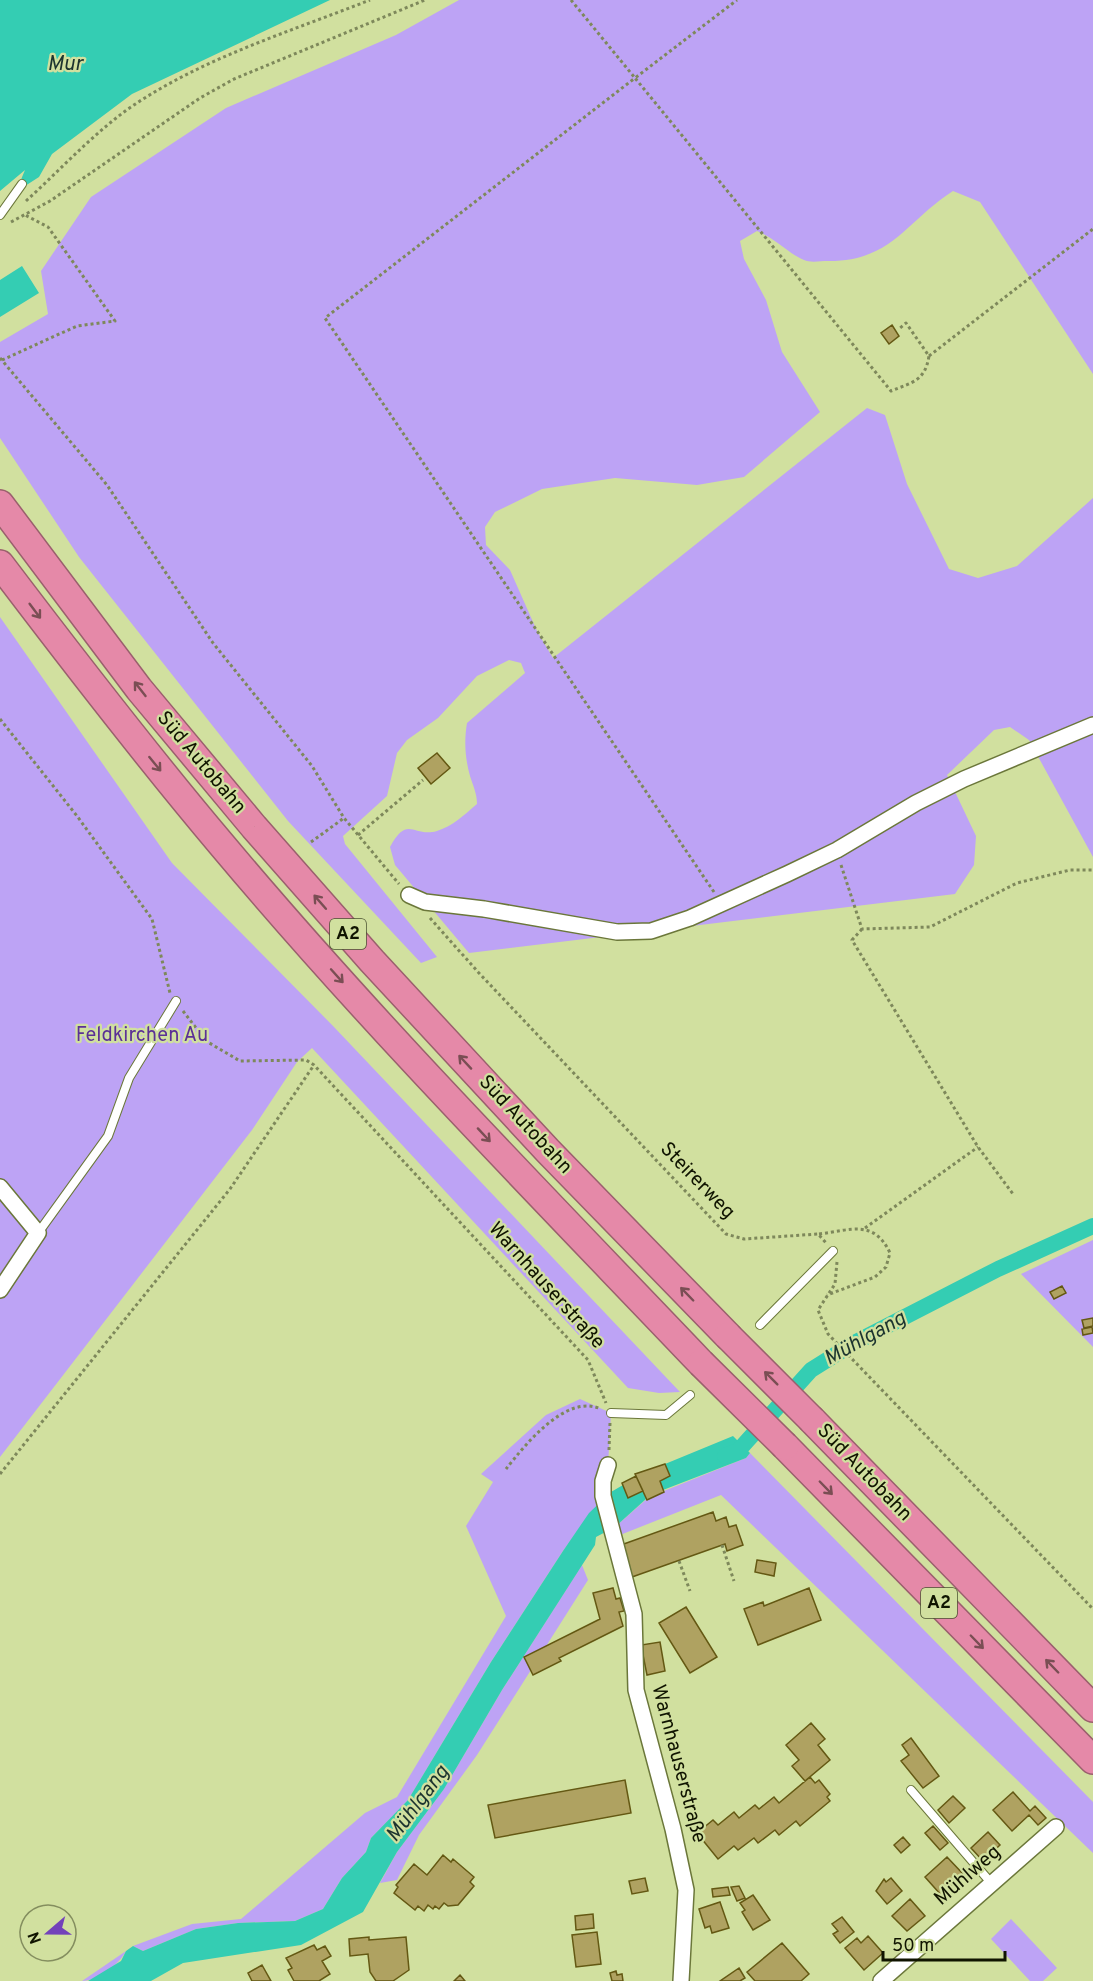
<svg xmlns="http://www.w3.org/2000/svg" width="1093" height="1981" viewBox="0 0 1093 1981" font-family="Overpass,sans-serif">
<rect width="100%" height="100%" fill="#d1e09f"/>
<path fill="#bda3f5" d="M459,0H1093V374L980,202L953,191C906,221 892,262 827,261C821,261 810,263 804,260C789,254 775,238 757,231L740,241L744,259L766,300L782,352L820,412L744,477L697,485L615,478L542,489L495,512L485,527L486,545L510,570L537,631L553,658L867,408L885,415L907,484L949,569L978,578L1017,566L1093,498V857L1029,740L1010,727L994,730L947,775L976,836L974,865L955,894L469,953L395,865L390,847C408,814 413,838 437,831C453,826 464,815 477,804C477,793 473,786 470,776C465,758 464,741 467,723L525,673L521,663L509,660L477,676L438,718L407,740L397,753L387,796L343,836L345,844L437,957L421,963L288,821L79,557L0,438V342L48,314L41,271L91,197L226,108L396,35Z
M0,617L172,863L334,1027L680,1392L659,1393L628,1388L312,1048L297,1062L252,1130L0,1457Z
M1093,1240V1347L1021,1274Z
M580,1399L611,1413L608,1465L602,1503L590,1513L563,1551L491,1662L408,1800L371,1838L366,1852L342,1878L323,1909L295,1921L238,1923L196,1929L143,1951L133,1946L192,1924L241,1919L365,1813L397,1797L506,1616L466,1526L493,1482L481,1474L546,1415Z
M750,1453L1093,1802V1853L721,1495L620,1535L615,1527L649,1497L746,1458Z
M582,1565L588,1580L477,1755L419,1835L397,1880L380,1883L397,1852L444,1789L502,1690Z
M1011,1919L1057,1968L1043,1981H1030L991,1939Z
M126,1951C119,1965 97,1981 82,1981Z"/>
<path fill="#34cdb3" d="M0,0H330L132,94L52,154L39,177L25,186L20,182L25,170L0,191Z
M22,266L39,293L0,317V280Z
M733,1436L750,1453L746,1458L663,1490L660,1481L670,1475L665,1464Z
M623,1485L628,1498L643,1491L646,1499L615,1527L596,1537L595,1545L502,1690L444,1789L397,1852L363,1912L301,1945L183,1963L151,1981H88L121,1961L126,1951L133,1946L143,1951L196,1929L238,1923L295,1921L323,1909L342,1878L366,1852L371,1838L408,1800L491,1662L563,1551L589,1513L611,1492Z"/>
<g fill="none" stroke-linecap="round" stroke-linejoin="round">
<path stroke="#34cdb3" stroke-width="16" d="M725,1456L738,1451L811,1370L854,1343L998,1269L1093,1226"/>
</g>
<path fill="#afa261" stroke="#645813" stroke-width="1.5" d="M892,325L899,336L889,344L881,333Z
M437,753L450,768L431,784L418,768Z
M1062,1286L1066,1293L1054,1299L1050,1292Z
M1093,1318V1326L1084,1328L1082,1320Z
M1092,1327L1093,1333L1083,1335L1082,1329Z
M665,1464L670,1476L660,1481L664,1492L647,1500L635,1474Z
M636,1476L643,1491L628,1498L622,1483Z
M713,1512L716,1521L726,1517L729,1527L736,1525L743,1545L727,1551L725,1544L632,1577L621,1545Z
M757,1560L776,1563L774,1576L755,1572Z
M613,1588L616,1599L620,1598L624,1611L619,1612L623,1626L559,1658L561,1661L533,1675L524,1657L600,1619L593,1593Z
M809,1588L821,1620L758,1645L744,1609L763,1602L764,1606Z
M686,1607L717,1657L690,1673L659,1623Z
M660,1642L665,1671L647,1675L641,1645Z
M811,1723L825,1739L818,1745L830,1760L805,1781L792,1766L799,1760L786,1745Z
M911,1738L939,1776L923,1788L901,1761L909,1755L902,1745Z
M810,1777L815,1783L819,1780L830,1794L827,1797L830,1801L800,1826L796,1821L779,1835L775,1830L758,1843L754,1838L738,1850L734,1846L718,1859L697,1833L713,1820L718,1825L734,1812L739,1818L755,1805L759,1809L774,1797L779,1803Z
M625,1780L631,1813L495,1838L488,1805Z
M1013,1792L1030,1811L1035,1806L1046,1818L1038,1825L1029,1815L1012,1831L993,1810Z
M953,1796L965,1808L949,1823L938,1810Z
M933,1826L948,1843L940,1850L925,1833Z
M988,1832L1000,1845L983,1861L971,1848Z
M903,1837L910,1845L901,1853L894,1845Z
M443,1855L451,1862L453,1859L474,1877L470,1882L474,1886L458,1905L448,1906L444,1903L439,1909L435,1906L433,1909L428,1905L424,1911L418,1906L415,1910L394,1893L398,1887L396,1885L414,1864L427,1875Z
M947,1857L964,1875L941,1895L925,1877Z
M645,1878L648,1891L632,1894L629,1881Z
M891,1878L902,1891L887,1904L876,1891L884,1879L886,1882Z
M739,1886L745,1898L737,1901L731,1887Z
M728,1887L730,1895L713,1897L712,1889Z
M753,1895L770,1920L753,1930L742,1912L745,1910L740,1903Z
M910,1899L925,1916L907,1931L892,1916Z
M720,1902L729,1928L712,1933L710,1926L705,1928L699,1909Z
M593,1914L594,1928L576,1930L575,1916Z
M842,1917L854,1932L840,1943L833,1934L838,1931L832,1924Z
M597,1932L601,1964L576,1967L572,1935Z
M868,1936L883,1953L864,1970L845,1948L857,1938L861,1943Z
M369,1937V1940L406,1937L409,1970L393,1981H376L370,1972L368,1954L350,1956L349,1939Z
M782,1943L809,1974L801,1981H755L747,1972Z
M314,1945L317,1950L325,1946L331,1956L322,1961L330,1974L319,1981H294L288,1970L292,1968L286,1958Z
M262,1965L271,1981H252L248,1973Z
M739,1968L745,1978L740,1981H720Z
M616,1971L617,1975L622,1974L623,1981H612L610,1973Z
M460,1975L465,1981H454Z"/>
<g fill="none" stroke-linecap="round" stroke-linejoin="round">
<g stroke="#6b773a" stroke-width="10">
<path id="lane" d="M0,215L22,184
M38,1233L108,1136L129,1078L176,1001
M760,1325L833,1251
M611,1413L666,1415L690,1395
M911,1790L992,1884"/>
</g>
<g stroke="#6b773a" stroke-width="18">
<path id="street" d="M409,895L425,902L484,909L617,932L651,931L690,918L787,874L837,850L916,803L964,779L1093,725
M0,1187L38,1233L0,1290
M608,1465L603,1481V1496L634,1614L636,1690L673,1829L686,1890L681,1981
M881,1981L1056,1827"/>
</g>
<g stroke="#9a606d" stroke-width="30">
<path id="highway" d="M0,504L139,689L254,827L372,961L548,1151L728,1336
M0,564C72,659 145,754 222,845C373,1025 539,1193 701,1363
M812,1420L1093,1708
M785,1446L1093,1760"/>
</g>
<path stroke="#7e885b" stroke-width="3" stroke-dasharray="3 3" stroke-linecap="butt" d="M571,0L635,78L737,0
M26,201C60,170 91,136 128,109C200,59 289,32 370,0
M11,222L50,201L200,98L234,79L425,0
M929,356L1093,229
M0,358L107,485L213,643L312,766L344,818L399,884
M2,360L77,326L115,321L48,227L25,215
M0,719L77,816L152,919L170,993
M358,835L423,780
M311,842L344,818
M841,865L862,929L930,927L1017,883L1070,870H1093
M714,892L325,318L635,78L891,391C913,382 925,381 929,356L906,323L900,328
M430,918L478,972L726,1234L744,1239L818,1234L827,1244
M862,929L852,940L978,1147L1013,1194
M183,1011L206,1041L240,1061L306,1060L314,1065L588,1360L606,1403
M865,1228L978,1147
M819,1234C851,1230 874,1219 890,1253L886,1267L875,1277L827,1295
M837,1262L835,1284L818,1310L828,1334L1093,1609
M609,1450L610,1423
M506,1469C525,1445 566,1393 601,1409
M0,1474L230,1189L314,1065
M722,1545L734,1581
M679,1561L690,1591"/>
<use href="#lane" stroke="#fff" stroke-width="8"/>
<use href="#street" stroke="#fff" stroke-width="15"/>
<use href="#highway" stroke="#e589a8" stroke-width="27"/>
<g stroke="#9a606d" stroke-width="30" stroke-linecap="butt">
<path id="highway-bridge" d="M728,1336L812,1420
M701,1363L785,1446"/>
</g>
<use href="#highway-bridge" stroke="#e589a8" stroke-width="27"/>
</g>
<defs><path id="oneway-shaft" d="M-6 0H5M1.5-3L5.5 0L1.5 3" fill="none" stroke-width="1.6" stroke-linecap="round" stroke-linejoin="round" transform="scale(1.5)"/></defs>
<g stroke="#7a4e54">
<use href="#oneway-shaft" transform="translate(35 611) rotate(53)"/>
<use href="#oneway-shaft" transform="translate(140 689) rotate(-128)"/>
<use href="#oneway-shaft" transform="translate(155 764) rotate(51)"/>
<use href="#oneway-shaft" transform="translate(320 902) rotate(-131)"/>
<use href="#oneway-shaft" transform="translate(337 976) rotate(48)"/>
<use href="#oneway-shaft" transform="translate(465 1062) rotate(-133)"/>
<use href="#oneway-shaft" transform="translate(484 1135) rotate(47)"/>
<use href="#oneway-shaft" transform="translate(687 1294) rotate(-134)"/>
<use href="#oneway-shaft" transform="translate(771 1378) rotate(-135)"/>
<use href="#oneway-shaft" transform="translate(826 1488) rotate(46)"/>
<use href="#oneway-shaft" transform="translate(977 1642) rotate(46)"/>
<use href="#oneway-shaft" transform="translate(1052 1666) rotate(-134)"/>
</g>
<g text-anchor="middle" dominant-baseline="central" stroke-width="4.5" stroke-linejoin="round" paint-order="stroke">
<g fill="#d1e09f" stroke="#4a5130" stroke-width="1.5">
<rect x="330" y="919" width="36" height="30" rx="4.5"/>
<rect x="921" y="1588" width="36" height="30" rx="4.5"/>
</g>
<g font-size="18" font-weight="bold" fill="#101400">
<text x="348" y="934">A2</text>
<text x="939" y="1603">A2</text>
</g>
<g font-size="20" fill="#101400" stroke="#d1e09f">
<text transform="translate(201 763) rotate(50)">Süd Autobahn</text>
<text transform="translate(525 1125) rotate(47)">Süd Autobahn</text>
<text transform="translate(697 1181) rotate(46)">Steirerweg</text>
<text transform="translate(546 1286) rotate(48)">Warnhauserstraße</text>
<text transform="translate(864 1473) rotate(46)">Süd Autobahn</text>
<text transform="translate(678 1764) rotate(75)">Warnhauserstraße</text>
<text transform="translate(968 1876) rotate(-41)">Mühlweg</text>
</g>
<g font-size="20" fill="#5b3096" stroke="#d1e09f">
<text x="142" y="1036">Feldkirchen Au</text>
</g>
<g font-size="21" font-style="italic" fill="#1c342f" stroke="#d1e09f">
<text x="65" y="64">Mur</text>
<text transform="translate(865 1339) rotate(-29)">Mühlgang</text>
<text transform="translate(418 1804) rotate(-53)">Mühlgang</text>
</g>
</g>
<g transform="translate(48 1933) rotate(250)"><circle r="28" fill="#d1e09f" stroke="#848e5f" stroke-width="1.5"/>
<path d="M0-4.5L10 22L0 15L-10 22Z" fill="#7342ba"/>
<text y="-9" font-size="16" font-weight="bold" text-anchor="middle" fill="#101400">N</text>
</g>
<path d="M883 1951v9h122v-9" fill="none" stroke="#101400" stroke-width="3"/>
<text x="892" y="1951" font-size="18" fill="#101400" stroke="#d1e09f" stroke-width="4.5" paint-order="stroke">50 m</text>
</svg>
